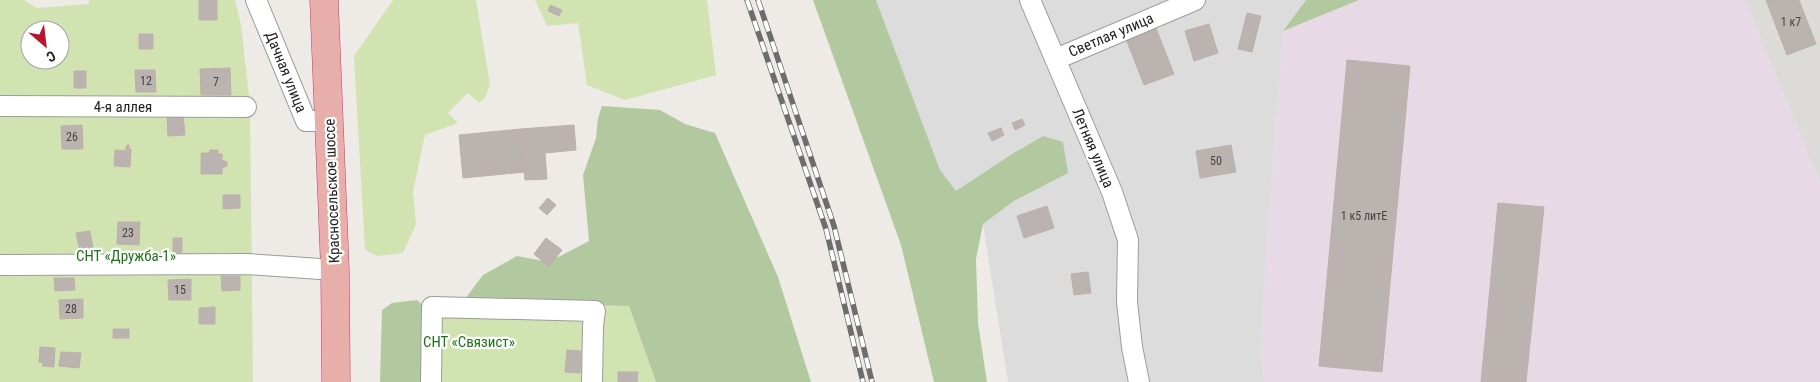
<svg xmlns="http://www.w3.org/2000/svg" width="1820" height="382" viewBox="0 0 1820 382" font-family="'Roboto Condensed',sans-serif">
<rect width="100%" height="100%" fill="#eeeae6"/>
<path fill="#dddcdc" d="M876,0H1306L1283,31L1266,257L1260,355L1265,382H1008L983,224L1014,201L1068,173L1043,136L1012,154L956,192L940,170Z"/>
<path fill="#e7d9e6" d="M1359,0H1745L1820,183V382H1265L1260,355L1266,257L1283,31Z"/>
<path fill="#dddbd7" d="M1745,0H1820V183Z"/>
<path fill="#d1e3b1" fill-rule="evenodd" d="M0,0H24L37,8L88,4L90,0H235L241,25L250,105L253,382H0ZM30,30H60V60H30Z
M393,0H476L490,85L485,98L479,103L468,93L448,113L458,123L425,135L413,192L416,224L403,253L377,256L365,250L354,56Z
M535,0H707L716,75L625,100L587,85L578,23L547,26Z
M430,301L629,306L656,382H428Z"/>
<path fill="#b2c99f" d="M813,0H876L940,170L956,191L1012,154L1043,136L1063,142L1068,173L1014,201L983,224L976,259L978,323L987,382H934L901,245Z
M1306,0H1359L1283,31Z
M602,106L660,110L685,124L715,133L778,277L811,382H656L629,306L507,303L465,299L483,275L517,256L549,262L589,241L583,175L596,138L598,118Z
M417,300L430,312L428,382H380L382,310L392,303Z"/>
<path fill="#bbb3af" stroke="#beb0aa" d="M199,0H217V20H199Z
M1766,0H1799L1816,44L1787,55Z
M550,5L562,10L559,16L548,11Z
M1247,13L1261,16L1252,52L1238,49Z
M1209,24L1218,53L1194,61L1185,31Z
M1156,28L1174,74L1144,85L1126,39Z
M139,34H153V49H139Z
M1347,60L1410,66L1382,372L1319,366Z
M230,68L231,95H201L200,69Z
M135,70H155L156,92H136Z
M74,71H86V88H74Z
M183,115L185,135L168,136L167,116Z
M1022,119L1025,125L1015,130L1012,123Z
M82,125L83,149H62L61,126Z
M574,125L576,150L545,153L547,179L525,180L521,129Z
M1001,128L1004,135L992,141L988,133Z
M521,129L525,172L463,178L459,135Z
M127,145H129V149H131L130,167L114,166L115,150L125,151Z
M1231,145L1236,172L1200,178L1196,151Z
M210,150H218V154H222V160L227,162V166L222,168V174H201V153H209Z
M223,195H240V208L223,209Z
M548,198L556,205L547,215L539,208Z
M1498,203L1544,207L1526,382H1481Z
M1047,206L1054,228L1024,238L1017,216Z
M118,222H140L139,245L117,244Z
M90,231L93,248L80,251L76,233Z
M173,238H182V252L173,253Z
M546,238L562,250L549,267L534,254Z
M1088,272L1091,293L1074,295L1071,274Z
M221,276H240V290L222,291Z
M54,278H74L75,290L55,291Z
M191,279V300H169L168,280Z
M83,299V318L60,319L59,300Z
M215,307V324H199V308Z
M113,329H129V338H113Z
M40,347L55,348L54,367L42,366L43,363L39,362Z
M567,350L581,351L580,373L565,372Z
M61,352L81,353L79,368L59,366Z
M618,372H638L637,382H618Z"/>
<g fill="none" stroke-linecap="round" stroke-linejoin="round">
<g stroke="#9c9c9c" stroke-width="22">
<path id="minor" d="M256,0L306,121H330
M1030,0L1112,192L1128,240L1127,302L1132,347L1139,382
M1056,59L1195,0
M0,106L246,107
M0,265L247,264L335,270
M431,382L432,307L595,311L593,326L592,382"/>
</g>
<g stroke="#c8377f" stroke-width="29">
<path id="trunk" d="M324,0L335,270L336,382"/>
</g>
<use href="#minor" stroke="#fff" stroke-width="20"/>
<use href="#trunk" stroke="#e8aeaa" stroke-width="28"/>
<g stroke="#6d6d6d" stroke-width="5.5">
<path id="rail" d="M747,0L826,229L863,382
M758,0L834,226L872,382"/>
</g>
<use href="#rail" stroke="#fff" stroke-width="4" stroke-dasharray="11" stroke-linecap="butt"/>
</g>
<g text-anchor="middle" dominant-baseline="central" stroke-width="4.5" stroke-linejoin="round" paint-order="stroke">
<g font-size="12" fill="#464443">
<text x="1791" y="22">1 к7</text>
<text x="146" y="81">12</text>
<text x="216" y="82">7</text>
<text x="72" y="137">26</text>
<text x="1216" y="161">50</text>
<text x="1364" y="216">1 к5 литЕ</text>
<text x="128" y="233">23</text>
<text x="180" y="290">15</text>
<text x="71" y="309">28</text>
</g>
<g font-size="15" fill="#1f1f1f" stroke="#fff">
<text transform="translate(1111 35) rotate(-23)">Светлая улица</text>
<text transform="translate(286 72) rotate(68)">Дачная улица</text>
<text x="123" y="107">4-я аллея</text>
<text transform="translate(1093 148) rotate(67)">Летняя улица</text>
<text transform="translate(332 191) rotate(-92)">Красносельское шоссе</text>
</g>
<g font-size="15" fill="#1e7217" stroke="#fff">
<text x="126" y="256">СНТ «Дружба-1»</text>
<text x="469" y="342">СНТ «Связист»</text>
</g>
</g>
<g transform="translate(45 45) rotate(152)"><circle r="24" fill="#ffffff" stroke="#a5a5a5"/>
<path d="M0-4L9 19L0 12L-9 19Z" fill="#b8162e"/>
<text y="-8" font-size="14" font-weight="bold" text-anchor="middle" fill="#1f1f1f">С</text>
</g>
</svg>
